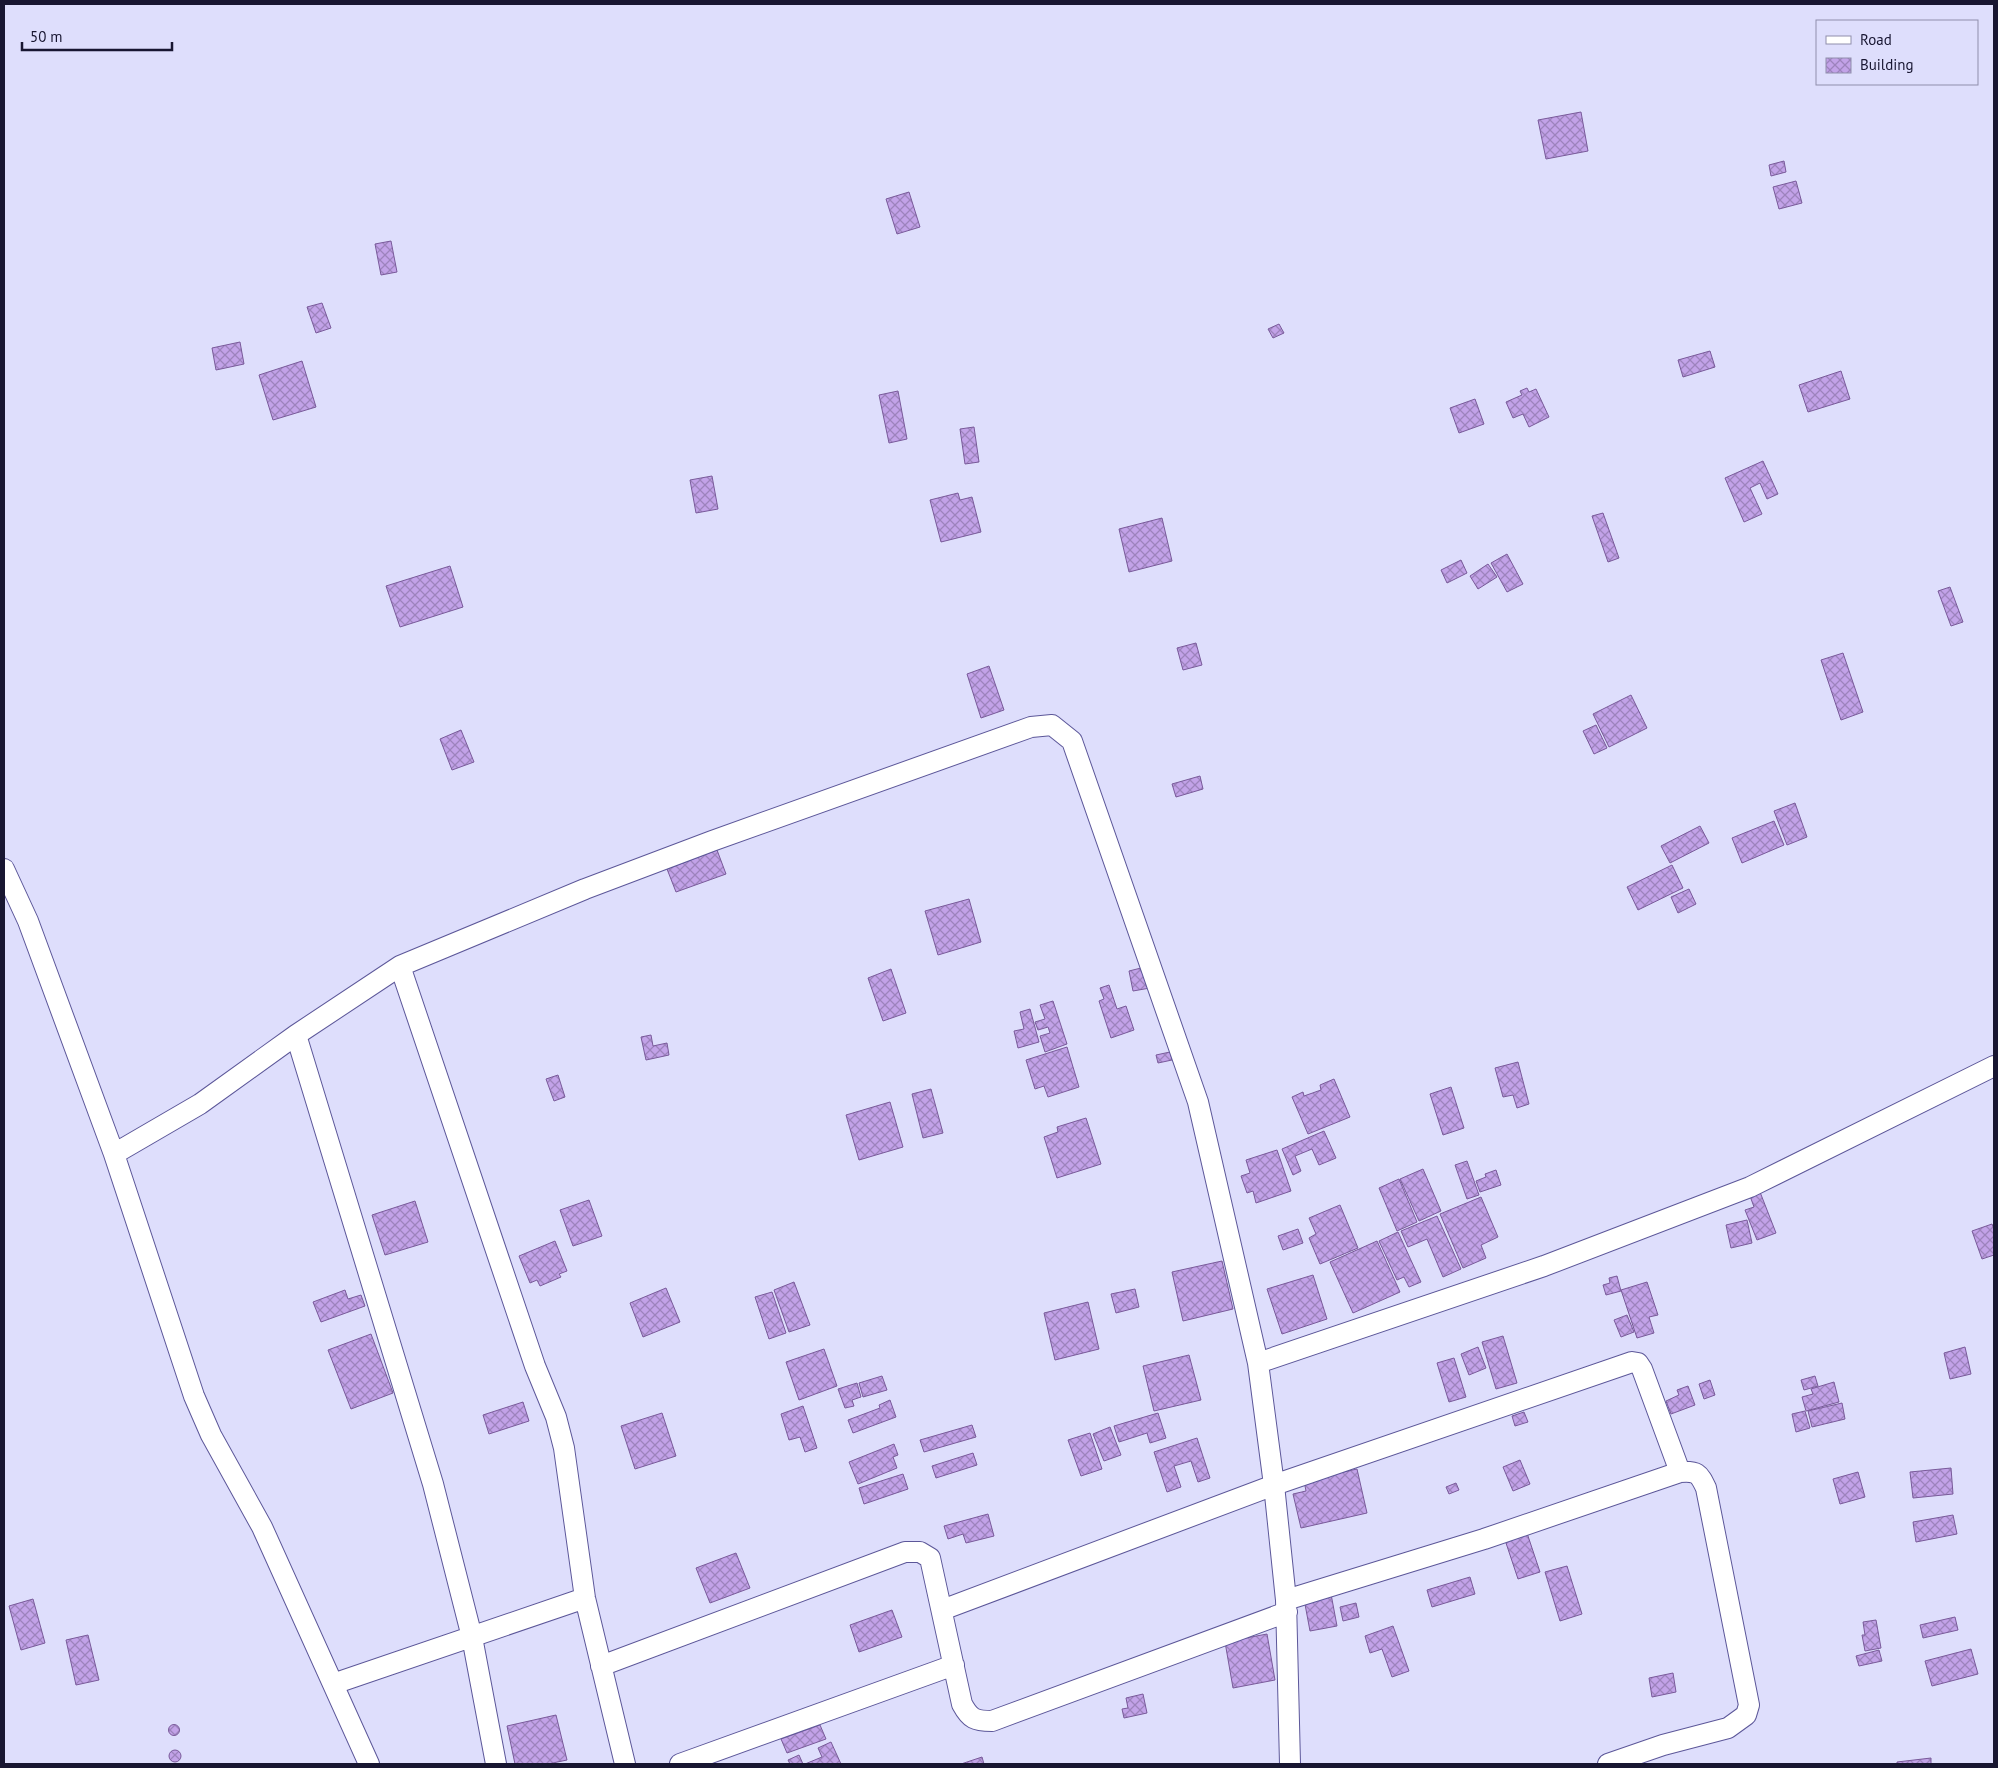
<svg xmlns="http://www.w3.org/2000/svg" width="1998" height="1768" viewBox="0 0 1998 1768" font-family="'PT Sans',sans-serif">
<defs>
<pattern id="building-cross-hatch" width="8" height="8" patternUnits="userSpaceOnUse" patternTransform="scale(1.25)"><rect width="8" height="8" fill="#c2a2e8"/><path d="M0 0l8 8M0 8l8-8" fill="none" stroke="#9d83bd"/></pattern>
</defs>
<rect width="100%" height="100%" fill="#dedefc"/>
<path fill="url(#building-cross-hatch)" stroke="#795a9a" d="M1581,112L1588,151L1546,159L1538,120Z
M1784,161L1786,172L1771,176L1769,165Z
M1796,181L1802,203L1779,209L1773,187Z
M909,192L920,227L897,234L886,199Z
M391,241L397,272L381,275L375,244Z
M322,303L331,328L316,333L307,307Z
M1279,324L1284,333L1273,338L1268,329Z
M240,342L244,364L216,370L212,348Z
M1710,351L1715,367L1683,377L1678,360Z
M302,361L316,407L273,420L259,375Z
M1841,371L1850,399L1808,412L1799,385Z
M1527,388L1529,392L1536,389L1549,417L1529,427L1523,414L1513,418L1506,402L1522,395L1520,391Z
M898,391L907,439L889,443L879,395Z
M1475,399L1484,424L1459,433L1450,408Z
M974,427L979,462L965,464L960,429Z
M1763,461L1778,494L1767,499L1760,483L1750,488L1762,514L1744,522L1725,478Z
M712,476L718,509L696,513L690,480Z
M958,493L960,500L972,497L981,532L941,542L930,500Z
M1603,513L1619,558L1608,562L1592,516Z
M1162,518L1172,561L1129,572L1119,529Z
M1507,554L1523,584L1507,592L1491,563Z
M1461,560L1467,573L1447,583L1441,570Z
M1488,564L1497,577L1478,589L1470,576Z
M450,566L463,607L400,627L386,586Z
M1950,587L1963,622L1951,626L1938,591Z
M1196,643L1202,665L1183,670L1177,648Z
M1843,653L1863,712L1841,720L1821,660Z
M989,666L1004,710L981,718L967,674Z
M1631,695L1647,728L1609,747L1593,714Z
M1596,725L1607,748L1594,754L1583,731Z
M461,730L474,762L452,770L440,739Z
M1200,776L1203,789L1176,797L1172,784Z
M1795,803L1807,837L1787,845L1774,811Z
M1774,821L1784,845L1742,863L1732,838Z
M1700,826L1709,843L1670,863L1661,846Z
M717,850L726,874L676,892L667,869Z
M1672,865L1683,888L1638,910L1627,887Z
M1689,889L1696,904L1678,913L1671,897Z
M969,899L981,942L938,955L925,911Z
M1145,967L1150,988L1133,991L1129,971Z
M891,969L906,1013L883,1021L868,978Z
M1109,985L1117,1009L1126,1006L1134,1030L1111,1038L1099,1001L1104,999L1100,988Z
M1053,1001L1067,1044L1045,1052L1040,1036L1050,1033L1048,1027L1038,1030L1035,1022L1045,1019L1040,1005Z
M1030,1009L1039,1042L1018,1048L1014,1031L1024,1029L1020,1012Z
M651,1035L653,1046L667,1043L669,1055L646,1060L641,1037Z
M1067,1047L1079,1087L1048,1097L1044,1086L1035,1089L1026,1060Z
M1170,1052L1172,1060L1158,1063L1156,1055Z
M1518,1062L1529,1104L1517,1108L1513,1095L1503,1097L1495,1068Z
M558,1075L565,1097L554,1101L546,1079Z
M1334,1079L1350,1117L1308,1134L1292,1097L1303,1092L1304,1096L1321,1090L1320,1085Z
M1451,1087L1464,1128L1443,1135L1430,1094Z
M931,1089L943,1133L923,1138L912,1094Z
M890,1102L903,1147L859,1160L846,1115Z
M1086,1118L1101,1164L1057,1178L1044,1137L1058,1132L1057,1127Z
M1324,1131L1336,1158L1319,1165L1312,1149L1295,1156L1301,1171L1293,1175L1282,1149Z
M1277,1150L1291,1191L1256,1203L1253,1191L1247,1193L1241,1176L1250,1173L1246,1160Z
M1467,1161L1479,1195L1467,1199L1455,1165Z
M1423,1169L1441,1211L1419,1221L1400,1179Z
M1496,1170L1501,1185L1480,1192L1476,1181L1486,1177L1485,1174Z
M1399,1179L1417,1222L1397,1231L1379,1188Z
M1760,1192L1776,1233L1757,1240L1745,1210L1754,1207L1750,1196Z
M1481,1197L1498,1237L1481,1245L1486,1258L1463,1268L1440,1214Z
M589,1200L602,1236L573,1246L560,1210Z
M415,1201L428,1242L385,1255L372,1215Z
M1340,1205L1358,1248L1320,1264L1309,1238L1316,1234L1309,1218Z
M1437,1216L1461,1269L1443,1277L1427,1239L1408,1247L1401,1231Z
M1747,1220L1752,1243L1731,1248L1726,1225Z
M1992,1224L1994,1229V1255L1982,1259L1972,1231Z
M1298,1229L1303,1243L1283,1250L1278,1236Z
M1398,1232L1421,1282L1409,1287L1404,1277L1397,1280L1379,1241Z
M555,1241L567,1271L559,1274L561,1277L540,1286L537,1280L530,1283L519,1256Z
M1377,1241L1400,1292L1353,1313L1330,1262Z
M1222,1261L1233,1309L1183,1321L1172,1272Z
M1313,1275L1327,1319L1282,1334L1267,1289Z
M1617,1276L1621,1291L1606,1295L1603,1285L1610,1283L1609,1278Z
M794,1282L810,1325L789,1332L774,1290Z
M1647,1282L1658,1315L1649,1317L1654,1333L1637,1338L1621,1290Z
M666,1288L680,1322L643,1337L630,1303Z
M1135,1289L1139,1307L1116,1313L1111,1294Z
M345,1290L348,1299L361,1295L365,1306L321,1322L313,1302Z
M772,1292L786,1333L769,1339L755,1297Z
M1088,1302L1099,1349L1055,1360L1044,1313Z
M1627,1315L1634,1332L1621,1337L1614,1320Z
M371,1334L393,1393L351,1409L328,1350Z
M1503,1336L1517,1383L1496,1389L1482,1342Z
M1478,1347L1486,1368L1469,1375L1461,1354Z
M1965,1347L1971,1374L1950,1379L1944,1353Z
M824,1349L837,1386L799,1400L786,1362Z
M1189,1355L1201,1400L1154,1411L1143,1366Z
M1454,1358L1466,1397L1449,1402L1437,1363Z
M882,1376L887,1390L863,1397L859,1383Z
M1815,1376L1818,1386L1804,1390L1801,1380Z
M1710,1380L1715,1395L1704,1399L1699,1384Z
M1834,1382L1839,1402L1806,1411L1802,1397L1813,1394L1811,1389Z
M857,1383L861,1397L852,1400L854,1406L845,1408L838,1389Z
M1688,1386L1695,1405L1671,1414L1666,1401L1679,1395L1677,1390Z
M890,1400L896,1417L853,1433L848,1420L880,1408L879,1405Z
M523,1402L529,1421L489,1434L483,1415Z
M1842,1403L1845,1419L1812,1427L1808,1411Z
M803,1406L817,1448L805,1452L800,1437L789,1440L781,1414Z
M1805,1411L1810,1428L1796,1432L1792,1414Z
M1524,1412L1528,1422L1515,1426L1512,1416Z
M662,1413L676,1456L635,1469L621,1426Z
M1158,1413L1166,1438L1150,1443L1147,1433L1119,1442L1114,1426Z
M972,1425L976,1437L924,1452L920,1440Z
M1110,1427L1121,1455L1104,1461L1093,1434Z
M1090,1433L1102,1469L1081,1476L1068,1440Z
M1197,1438L1210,1478L1198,1482L1191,1461L1174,1466L1181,1487L1167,1492L1154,1452Z
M894,1444L898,1455L893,1457L897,1468L858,1484L849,1462Z
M973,1453L977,1465L936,1478L932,1466Z
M1520,1460L1530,1484L1513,1491L1503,1467Z
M1951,1468L1953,1494L1913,1498L1910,1472Z
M1357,1469L1367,1513L1301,1528L1293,1494L1306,1491L1304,1481Z
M1858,1472L1865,1497L1840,1504L1833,1479Z
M903,1474L908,1489L864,1504L859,1488Z
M1456,1483L1459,1490L1449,1494L1446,1487Z
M988,1514L994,1536L966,1543L963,1534L948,1539L944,1526Z
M1953,1515L1957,1534L1916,1542L1913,1522Z
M1526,1530L1540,1572L1518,1579L1504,1537Z
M736,1553L750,1588L710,1603L696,1568Z
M1567,1566L1582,1614L1560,1621L1545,1572Z
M1470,1577L1475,1594L1432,1607L1427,1590Z
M1331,1594L1337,1626L1310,1631L1304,1599Z
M33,1599L45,1643L21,1650L9,1606Z
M1356,1603L1359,1617L1343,1621L1340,1607Z
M892,1610L902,1637L859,1652L850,1625Z
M1955,1617L1958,1630L1923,1638L1920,1625Z
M1876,1620L1881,1648L1865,1651L1862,1635H1865L1863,1622Z
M1393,1626L1409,1671L1392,1677L1382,1649L1370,1653L1365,1636Z
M1267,1634L1275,1680L1233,1688L1225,1642Z
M88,1635L99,1680L76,1685L66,1640Z
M1971,1649L1978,1674L1932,1686L1925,1661Z
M1879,1650L1882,1661L1859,1666L1856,1656Z
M1673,1673L1676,1692L1652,1697L1649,1678Z
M1143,1694L1147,1713L1124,1718L1122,1709L1128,1708L1126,1698Z
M556,1715L567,1760L548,1764H515L507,1726Z
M168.5 1730a5.5 5.5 0 1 1 11 0a5.5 5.5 0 1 1-11 0Z
M820,1725L826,1739L787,1753L781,1739Z
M831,1742L841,1764H805L822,1757L818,1748Z
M169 1756a6 6 0 1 1 12 0a6 6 0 1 1-12 0Z
M799,1755L803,1764H790L788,1760Z
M982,1757L984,1764H961Z
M1931,1758V1764H1897V1762Z"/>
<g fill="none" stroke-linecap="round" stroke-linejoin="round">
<g stroke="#5c5799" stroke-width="22">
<path id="minor" d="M4,869L28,921L114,1154L194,1396L211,1435L262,1527L369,1764
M400,966L535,1366L556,1417L564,1448L585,1598L625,1764
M296,1035L433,1484L472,1637L496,1764
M114,1154L200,1104L296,1035L400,966L585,889L712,841L1031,727L1052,725L1072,741L1198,1102L1258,1363L1274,1485L1286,1600L1290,1764
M1258,1363L1544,1266L1750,1187L1994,1066
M1286,1600L1484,1539L1680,1472C1697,1471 1699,1473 1706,1488L1749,1705L1746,1715L1728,1728L1663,1745L1608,1764
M942,1610L1274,1485L1632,1362L1638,1363L1642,1369L1680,1472
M601,1666L905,1552H920L930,1558L962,1704C970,1719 975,1721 992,1721L1287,1612
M333,1684L585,1598
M680,1764L954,1665"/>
</g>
<use href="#minor" stroke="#fff" stroke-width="20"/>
</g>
<rect width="1998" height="1768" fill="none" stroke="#181631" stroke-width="10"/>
<rect x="1816" y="20" width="162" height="65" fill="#dedefc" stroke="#8f8eab"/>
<rect x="1826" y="36" width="25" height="8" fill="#ffffff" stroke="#8f8eab"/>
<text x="1860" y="45" font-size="15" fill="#181631">Road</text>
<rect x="1826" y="58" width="25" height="15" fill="url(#building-cross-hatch)" stroke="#8f8eab"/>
<text x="1860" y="70" font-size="15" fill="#181631">Building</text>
<path d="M22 42v8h150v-8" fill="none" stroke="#181631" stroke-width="2.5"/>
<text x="30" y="42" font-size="15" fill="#181631" stroke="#dedefc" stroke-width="4" paint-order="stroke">50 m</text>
</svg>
